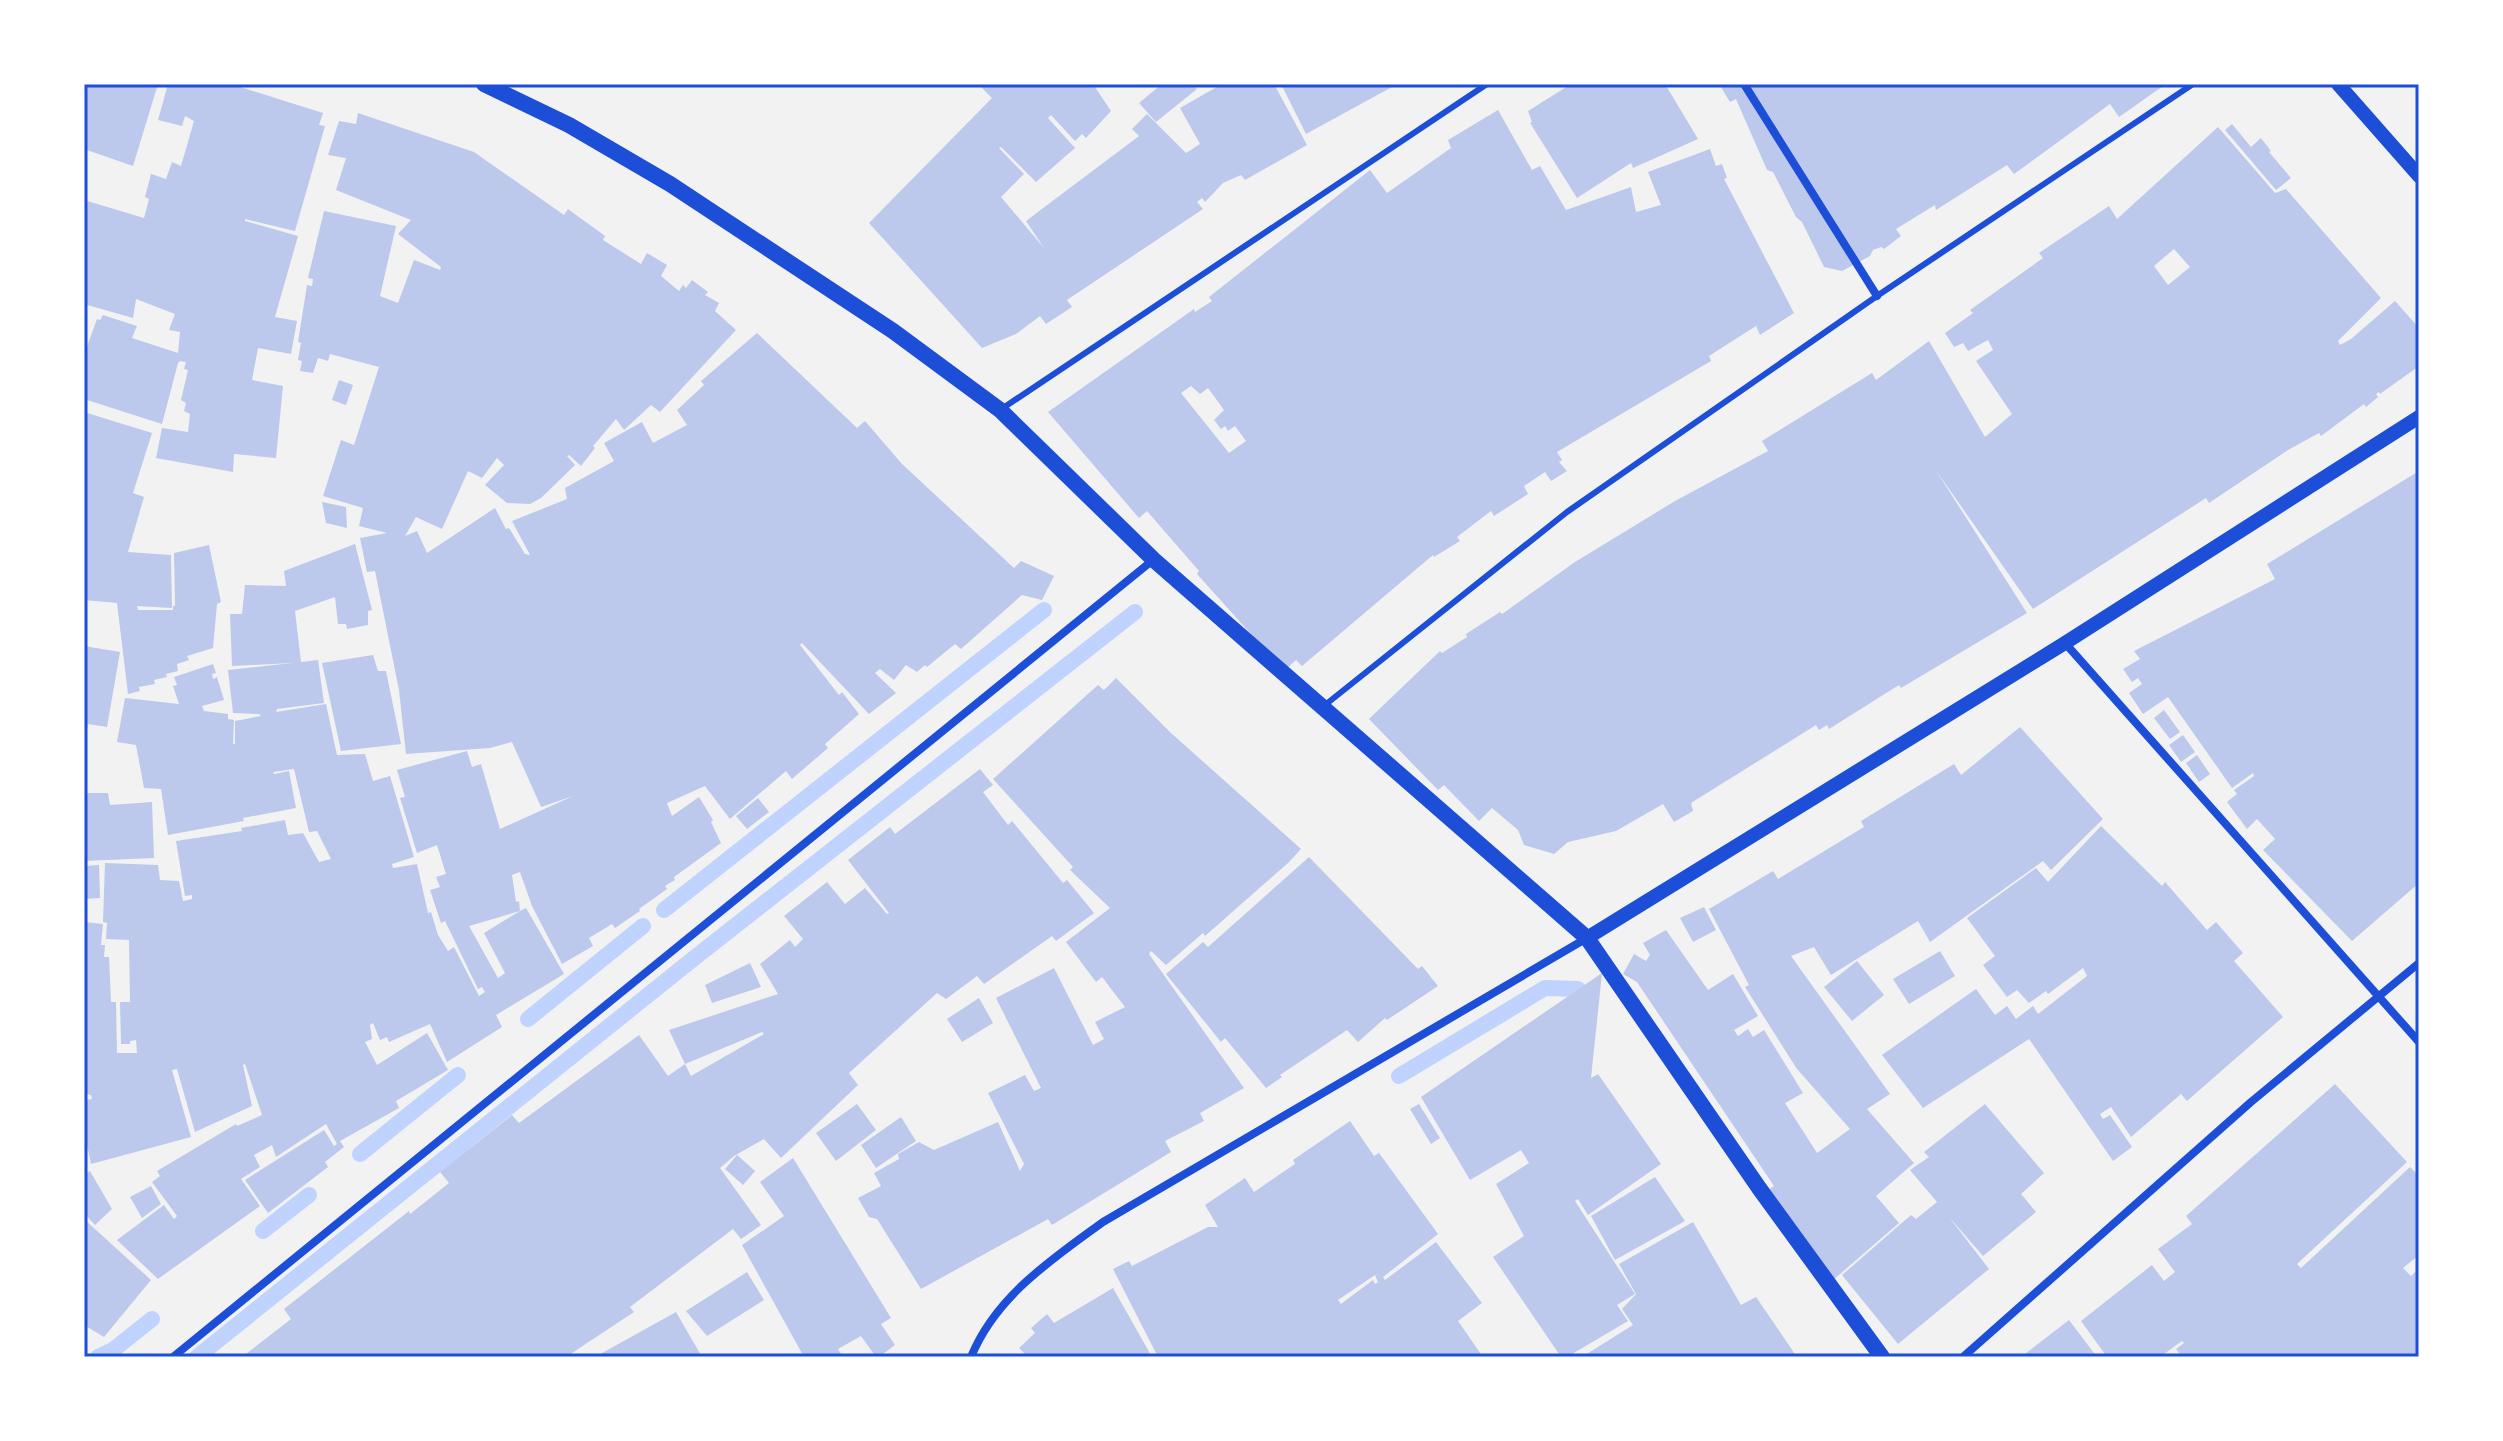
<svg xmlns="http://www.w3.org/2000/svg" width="2503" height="1441" viewBox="0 0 2503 1441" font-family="Roboto,sans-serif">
<rect width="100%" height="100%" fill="#f2f2f2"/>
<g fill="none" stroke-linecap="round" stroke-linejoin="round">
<path stroke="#bfd3fe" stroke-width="16" d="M664,910L1044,610
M528,1019L643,926
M1399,1076L1545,988L1578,989
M360,1154L458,1075
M263,1231L309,1195
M98,1357L113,1350L152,1319
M197,1357L693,959L1135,612"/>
</g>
<path fill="#bdc9ec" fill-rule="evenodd" d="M84,84H158L133,166L84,149Z
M168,84H231L323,113L319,125L325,126L295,231L245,219V221L298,236L275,317L297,321L291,354L258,348L252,380L283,386L276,458L234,454L233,472L156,458L162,428L188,432L190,414L184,411L186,403L181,400L188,370L184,369L186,362L180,361L178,363L162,424L84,399V355L97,319L100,320L103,315L137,326L132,338L178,353L180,332L169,330L175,314L136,299L133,318L84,304V200L144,218L149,199L145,197L151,174L166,179L172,162L181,166L194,121L185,116L182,126L158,120Z
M978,84H1093L1111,111L1086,138L1082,134L1075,141L1051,115L1048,118L1075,148L1036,182L1001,147L999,148L1024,174L1001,197L1044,248L1026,221L1139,136L1132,129L1147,114L1186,153L1200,144L1180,108L1222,84H1274L1307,145L1245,180L1241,175L1223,183L1205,202L1202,198L1197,202L1203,209L1067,300L1072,307L1046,324L1040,316L1016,334L982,348L869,223L992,98Z
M1162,84H1192L1197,89L1156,122L1139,103Z
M1281,84H1391L1392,87L1306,134Z
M1571,84H1665L1698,139L1633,168L1631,163L1577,198L1530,123L1532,122L1528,111Z
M1719,84H2166L2119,117L2110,104L2014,174L2007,165L1936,210L1935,205L1896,229L1901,236L1884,249L1881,247L1873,250L1870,256L1842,271L1824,267L1802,222L1796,217L1773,172L1767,170L1736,99L1730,102Z
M1498,110L1532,170L1540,166L1566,210L1631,187L1636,212L1661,205L1648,172L1710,149L1716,166L1722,164L1727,178L1724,179L1794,313L1760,335L1756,326L1709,356L1711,361L1557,452L1562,460L1559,462L1567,471L1551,481L1545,472L1524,486L1528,494L1494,516L1491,511L1457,537L1460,541L1434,557L1433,555L1302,666L1296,660L1284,671L1197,574L1199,571L1147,511L1139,518L1048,412L1194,309L1195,312L1212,301L1209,297L1370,170L1387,193L1451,148L1448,140ZM1191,386L1200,394L1208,388L1224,410L1214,420L1221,429L1225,426L1228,431L1235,426L1246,441L1229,453L1181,393Z
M358,113L474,152L564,215L568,209L605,236L603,240L641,264L647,253L667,265L661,276L679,291L683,285L686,288L692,280L708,292L705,295L719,303L715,311L736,330L660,412L651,405L624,430L616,419L593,446L595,448L581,466L569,455L567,456L575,465L541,498L530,504L507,503L485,485L504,465L497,458L482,478L468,471L442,529L416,517L405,536L417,531L427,553L495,508L506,529L509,528L525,554L530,555L512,521L567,499L565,488L614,461L604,443L642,422L653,443L687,425L677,410L704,385L701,381L757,333L857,428L865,421L902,464L1014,568L1021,561L1054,576L1042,600L1022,595L961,649L955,644L927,667L925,665L917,672L906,665L894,680L880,669L875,673L896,693L869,714L802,643L800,645L839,695L842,692L859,714L825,744L828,748L792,779L786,771L730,819L705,786L667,803L672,816L699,797L713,820L711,822L721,843L674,877L675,880L665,886L667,889L639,909L640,911L615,928L612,924L589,938L593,946L562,964L532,906L520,872L512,875L516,902L519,901L520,911L526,908L564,974L496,1015L502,1027L447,1062L430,1024L389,1042L387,1037L380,1040L373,1023L370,1025L372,1039L365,1042L377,1065L427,1033L448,1070L396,1101L399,1108L340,1141L344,1147L325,1162L328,1167L268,1213L245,1180L324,1130L334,1146L337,1144L326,1124L276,1157L272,1145L254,1155L260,1167L241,1179L260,1206L158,1279L117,1240L164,1205L174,1219L177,1216L152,1182L160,1176L157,1171L236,1124L237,1126L262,1115L245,1064L243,1065L252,1106L195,1132L177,1069L172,1070L191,1137L91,1164L84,1131V1100L92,1099L91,1095L84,1094V922L103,924L101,945H105L104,957H109L111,1002H116L117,1053H137L136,1040L130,1041V1044H121L120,1002H130L129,940L106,939L107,923L103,922L105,863L158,865L160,880L179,881L183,901L192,899V895L185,896L176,841L242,831L241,828L285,820L288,835L303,833L319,862L331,859L317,831L309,832L294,769L273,772L274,774L289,771L296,808L243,818L244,821L168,835L161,789L144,788L136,745L117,742L125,698L179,704L173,686L177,685L174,677L213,664L216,673L212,674L213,679L217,677L224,700L202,706L204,711L228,714V719L234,720L233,744H235V721L261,716L259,714L233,713L228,670L292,663L232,666L230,614H242L245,585L286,586L284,571L355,544L372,610L368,611V625L347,629L346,624H338L335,597L295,611L301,662L318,660L324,703L277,709L276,712L326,704L337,755L365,754L373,781L390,776L414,857L392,864L393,868L417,864L428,913L431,912L438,935L448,951L454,947L479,996L485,992L482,987L478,989L445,921L441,923L430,890L440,887L436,877L446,874L437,845L417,853L400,798L405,797L397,770L467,751L472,767L481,764L500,829L573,796L541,807L512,742L490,748L406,754L399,690L375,571L367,572L360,538L387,533L359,526L363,508L323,496L341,440L354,445L379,367L330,354L328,361L318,358L313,373L300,371L302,361L298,360L301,343L298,342L307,285L312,286L313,279L308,278L324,211L396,226L380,296L398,303L414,260L440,270L441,267L398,234L411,220L336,190L346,158L328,155L339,121L356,124ZM520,911L484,933L505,973L498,978L469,926Z
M2232,124L2251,147L2261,138L2271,151L2269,152L2291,178L2276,190L2225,130Z
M2218,127L2275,193L2286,189L2381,298L2338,341L2340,345L2351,339L2395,301L2419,328V366L2380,394L2379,392L2376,394L2378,397L2366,407L2364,404L2321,436L2319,433L2288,450L2209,503L2206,498L2033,609L1935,469L2027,613L1901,688L1899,685L1829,729L1827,725L1819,730L1816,725L1691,803L1693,811L1674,822L1663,804L1616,831L1568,842L1554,854L1524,845L1518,830L1492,808L1479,821L1444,785L1438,790L1369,719L1440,651L1442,653L1467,637L1466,634L1500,612L1502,614L1575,562L1675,501L1768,451L1762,441L1872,373L1876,380L1929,341L1985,437L2012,414L1976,361L1993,350L1988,340L1968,351L1963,343L1954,347L1945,333L1973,313L1970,310L2043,258L2039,253L2109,206L2117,219ZM2174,249L2190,267L2168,285L2154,266Z
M339,380L353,385L346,405L332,400Z
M84,412L152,433L133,493L144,497L128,552L171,555L172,608L137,606L138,610H173V606H175L174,553L209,545L221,602L217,604L213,648L187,656L189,660L177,664L178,671L166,674L167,677L154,680L155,684L139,687L140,691L128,694L117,603L84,600Z
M2419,471V883L2352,941L2263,850L2275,839L2257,819L2247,829L2227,802L2237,794L2234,790L2254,776L2253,773L2232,788L2168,697L2143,714L2129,693L2142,684L2138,678L2132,682L2123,669L2140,659L2134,651L2275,579L2267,564Z
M322,502L346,507L347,528L326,523Z
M84,646L120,652L107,727L88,724L87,730L84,729Z
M373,655L378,671H386L401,744L341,751L322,663Z
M1116,678L1171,733L1301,849L1288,863L1205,936L1203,933L1166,965L1151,951L1149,954L1244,1088L1200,1113L1204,1121L1165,1141L1171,1152L1052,1225L1048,1219L921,1289L877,1219L869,1217L858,1198L881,1186L874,1173L899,1159L898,1154L919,1142L934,1150L998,1122L1020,1171L1024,1164L988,1093L1025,1075L1034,1091L1041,1088L996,998L1054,968L1093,1045L1104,1039L1095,1022L1125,1007L1102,977L1096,982L1066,942L1110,908L1070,870L1073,867L993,779L1098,685L1104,690Z
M2164,710L2180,732L2170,739L2154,718Z
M2020,727L2103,819L2051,870L2043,861L1930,942L1918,921L1831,975L1814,947L1791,956L1890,1094L1867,1109L1914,1163L1876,1196L1899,1223L1832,1281L1766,1192L1774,1186L1637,982L1623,974L1634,954L1646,961L1650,955L1643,943L1666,930L1708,990L1733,974L1758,1016L1734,1030L1738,1036L1748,1029L1753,1037L1764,1030L1803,1093L1785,1103L1817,1153L1850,1129L1797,1069L1745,987L1749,985L1709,909L1773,871L1778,879L1864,827L1861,821L1954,764L1961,775Z
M2183,735L2195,752L2181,762L2169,745Z
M2197,755L2210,774L2199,782L2186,763Z
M980,769L993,785L983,792L1008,825L1012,821L1063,883L1067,880L1094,913L1056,941L1052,936L984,984L977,976L946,999L937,993L849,1073L858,1085L781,1158L764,1139L734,1156L720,1168L761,1225L741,1239L733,1229L630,1307L634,1312L566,1357H242L291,1319L284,1309L409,1211L410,1214L449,1183L440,1172L512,1115L519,1123L639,1035L668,1076L685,1064L691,1076L764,1034L762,1032L685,1064L669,1030L778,994L760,964L790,940L795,947L803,939L784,916L827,882L845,904L865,888L887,914L889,913L848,860L890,827L895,834Z
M84,793H108L110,805L152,802L154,858L84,861Z
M758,798L769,812L747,829L736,816Z
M2101,826L2162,886L2165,882L2207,930L2216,922L2243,953L2234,961L2283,1017L2187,1101L2181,1094L2131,1137L2111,1107L2100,1114L2103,1119L2110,1115L2132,1147L2113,1161L2029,1039L1923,1108L1882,1055L1976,989L1995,1015L2007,1006L2016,1019L2033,1006L2038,1014L2087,976L2083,968L2048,994L2046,991L2029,1003L2017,990L2007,997L1983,965L1995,956L1967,918L2036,868L2048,882Z
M1309,857L1418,969L1422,966L1438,986L1387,1020L1385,1018L1358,1042L1347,1030L1280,1075L1282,1077L1266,1088L1225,1038L1221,1042L1166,974L1203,942L1208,947Z
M99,865L100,898L84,899V866Z
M1704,907L1716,930L1693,942L1680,918Z
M1940,951L1955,976L1909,1004L1893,979Z
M1857,961L1884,995L1852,1021L1824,987Z
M750,963L761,987L712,1003L705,985Z
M1602,973L1591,1078L1598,1074L1661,1164L1588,1215L1578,1199L1575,1201L1635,1294L1617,1305L1628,1321L1567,1357H1561L1493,1257L1524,1236L1496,1184L1529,1163L1521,1150L1470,1180L1421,1097Z
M979,998L993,1023L962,1042L947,1019Z
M2335,1084L2407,1162L2297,1264L2301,1268L2410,1167L2419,1176V1255L2403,1268L2411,1276L2419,1268V1357H2182L2176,1349L2184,1343L2182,1341L2160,1357H2107L2081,1321L2152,1265L2164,1281L2175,1272L2158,1249L2192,1224L2186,1216Z
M857,1104L876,1130L836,1161L816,1133Z
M1419,1104L1440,1138L1431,1144L1410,1109Z
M1985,1104L2044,1173L2021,1194L2036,1212L1983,1256L1949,1217L1989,1269L1898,1344L1842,1275L1911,1215L1916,1219L1937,1202L1910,1170L1929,1157L1924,1152Z
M901,1117L916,1141L876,1168L861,1145Z
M1350,1121L1374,1156L1379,1153L1438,1234L1383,1277L1385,1280L1436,1242L1482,1303L1458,1321L1483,1357H1158L1113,1269L1129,1261L1132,1266L1208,1227H1218L1205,1205L1245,1178L1254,1192L1295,1164L1293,1160ZM1375,1275L1378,1282L1375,1284L1373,1280L1341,1304L1338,1300Z
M737,1155L755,1171L743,1185L725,1169Z
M793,1158L891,1318L881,1324L895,1345L879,1357H876L861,1336L838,1349L843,1357H804L742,1245L784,1216L760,1182Z
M90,1171L112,1209L95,1225L84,1213V1175Z
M1655,1177L1685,1221L1615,1260L1591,1216Z
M151,1186L161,1204L142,1218L130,1197Z
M84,1219L151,1280L104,1337L84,1325Z
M1693,1222L1741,1305L1756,1297L1797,1357H1582L1633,1325L1622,1309L1636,1294L1637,1296L1619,1264Z
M747,1272L764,1300L707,1336L686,1311Z
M1113,1288L1152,1357H1028L1019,1348L1035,1333L1031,1328L1047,1314L1054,1323Z
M676,1312L702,1357H595Z
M2069,1320L2097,1357H2021Z"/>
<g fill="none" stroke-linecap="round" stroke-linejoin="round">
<path stroke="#1d4ed8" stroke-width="6" d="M1003,408L1487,84
M1325,705L1567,512L1877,296L2193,84"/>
<path stroke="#1d4ed8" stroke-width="8" d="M1744,84L1877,296
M2065,643L2419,1042
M173,1357L1153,560
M971,1357C996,1296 1051,1260 1103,1222L1587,938
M1963,1357L2251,1102L2419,963"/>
<path stroke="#1d4ed8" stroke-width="14" d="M2338,84L2419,176
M1587,938L2065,643L2419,417"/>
<path stroke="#1d4ed8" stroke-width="16" d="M484,84L569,125L670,184L893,331L1000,410L1154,560L1587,938L1759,1188L1882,1357"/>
</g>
<rect width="2503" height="1441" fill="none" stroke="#ffffff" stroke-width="172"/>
<rect x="86" y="86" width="2331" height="1269" fill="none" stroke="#1d4ed8" stroke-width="3"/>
</svg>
